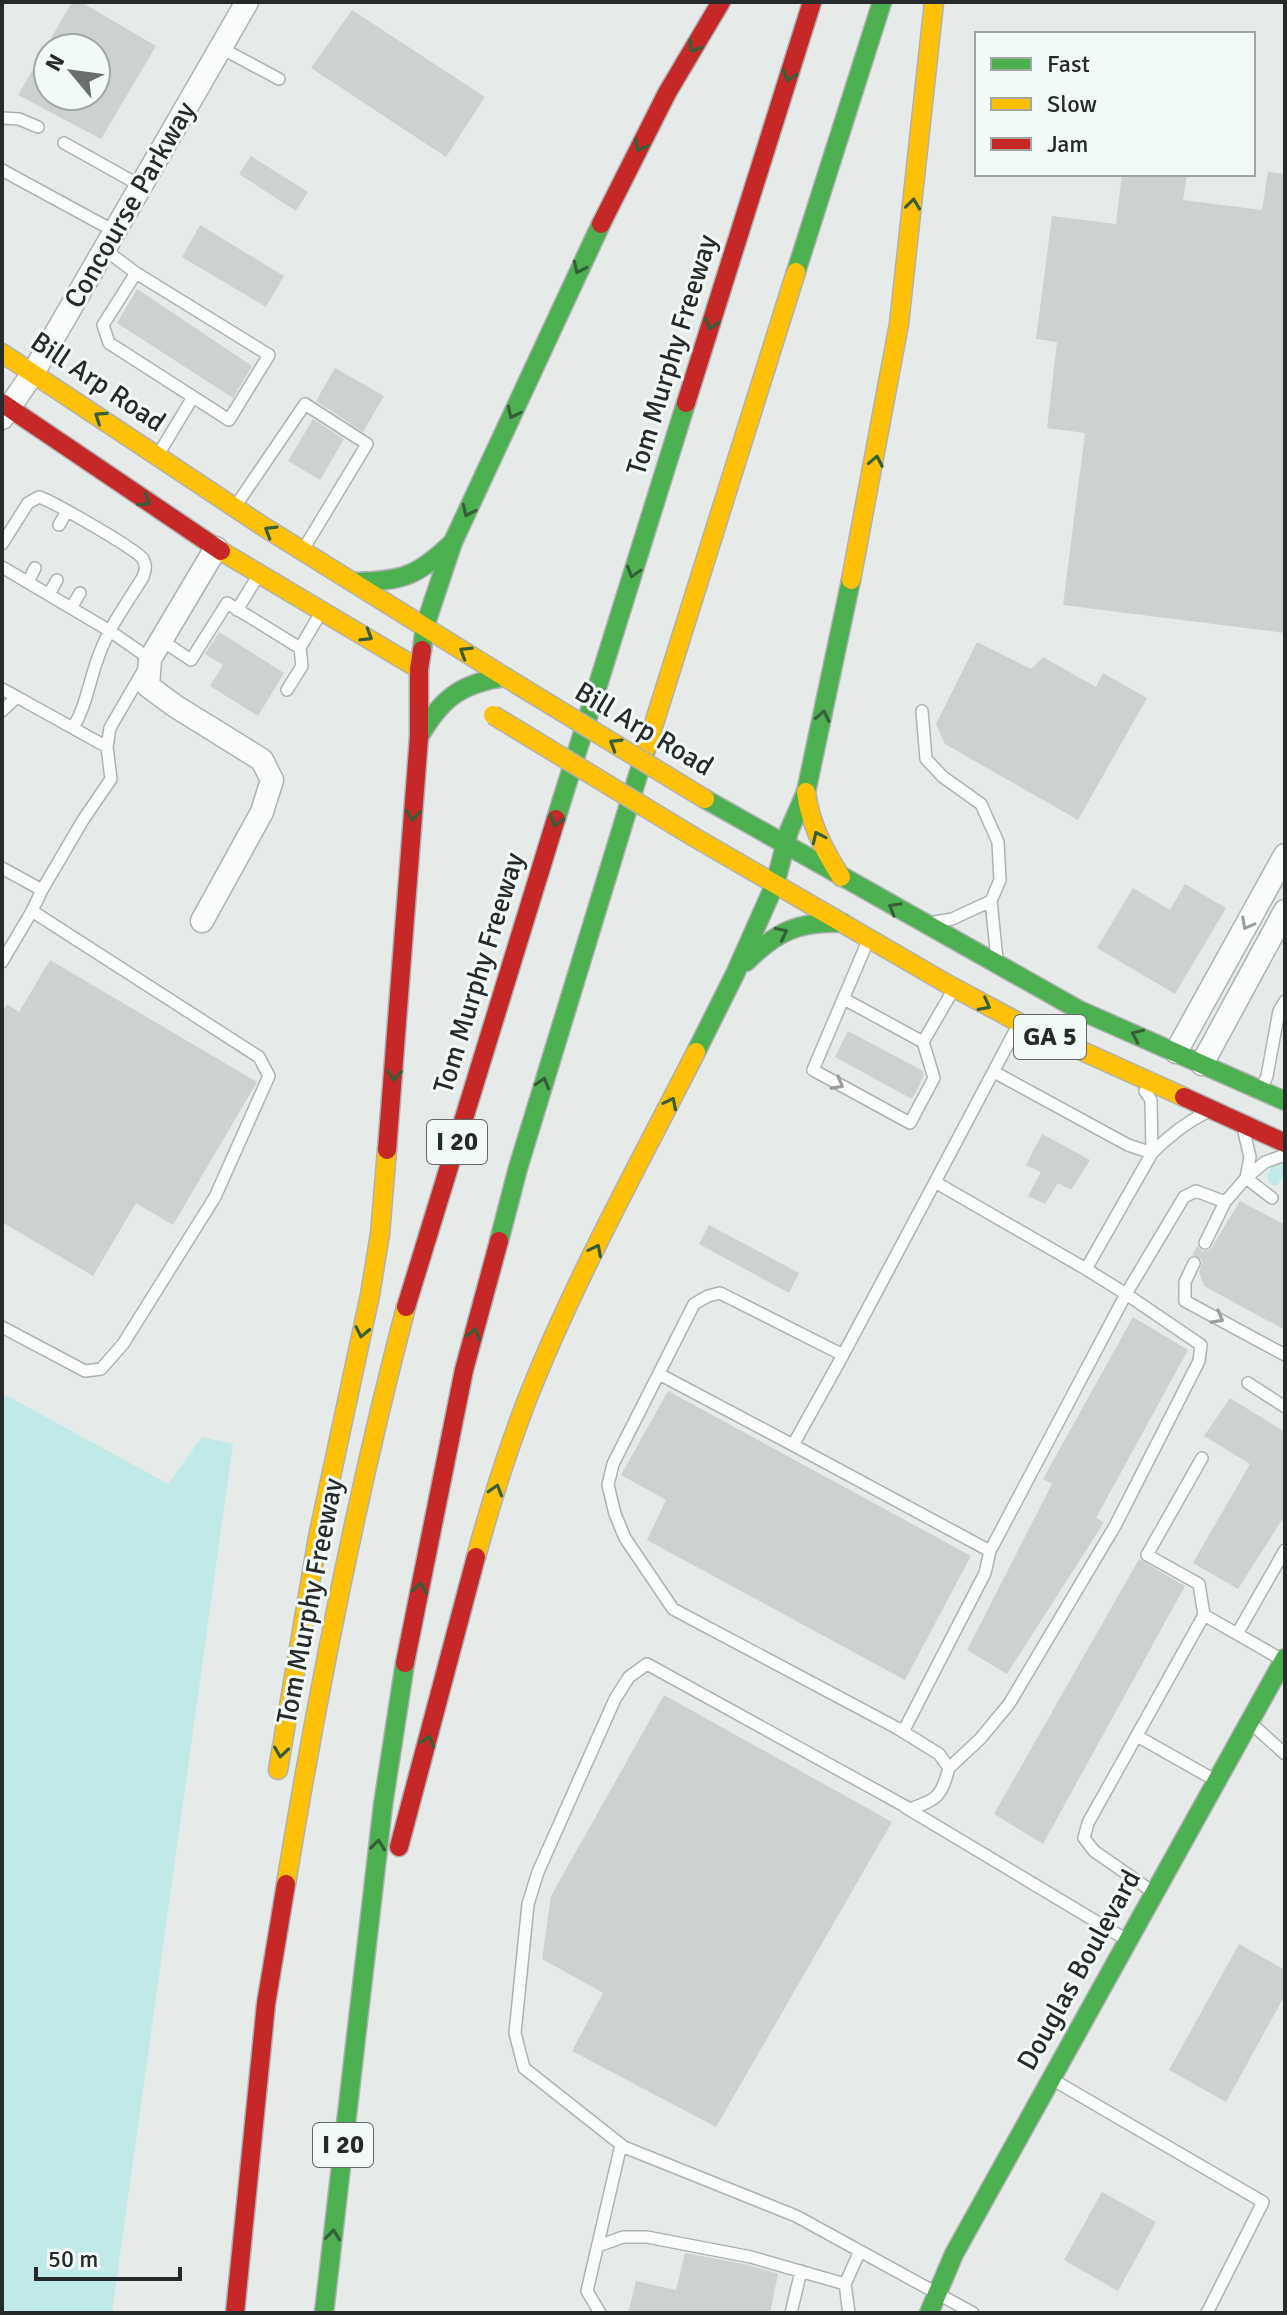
<svg xmlns="http://www.w3.org/2000/svg" width="1287" height="2315" viewBox="0 0 1287 2315" font-family="Signika,sans-serif">
<rect width="100%" height="100%" fill="#e6ebea"/>
<path fill="#c0eae7" d="M1285,1162V1175L1277,1185H1271L1267,1178C1270,1167 1273,1163 1285,1162Z
M2,1393L168,1484L202,1437L233,1444L112,2313H2Z"/>
<path fill="#cdd1d0" fill-rule="evenodd" d="M72,2H81L156,46L101,139L18,95ZM48,48H96V96H48Z
M352,10L485,97L446,157L311,68Z
M251,156L308,192L296,211L239,174Z
M1268,172L1285,174V633L1063,605L1085,433L1047,428L1057,342L1036,339L1052,216L1116,224L1122,174H1187L1183,200L1262,210Z
M200,225L284,276L266,307L182,257Z
M137,289L252,366L233,398L117,323Z
M335,368L384,396L363,432L316,401Z
M313,419L344,439L320,480L288,461Z
M219,632L284,673L258,716L210,686L223,665L205,654Z
M977,642L1031,669L1043,657L1096,687L1103,673L1147,698L1078,820L945,744L936,724Z
M1185,884L1226,908L1175,994L1097,948L1133,888L1170,910Z
M50,960L257,1082L173,1225L136,1203L93,1276L2,1222V1013L7,1004L19,1012Z
M848,1031L923,1071L924,1076L912,1099L835,1057Z
M1042,1134L1090,1160L1071,1190L1058,1183L1045,1204L1028,1196L1041,1172L1026,1165Z
M1240,1201L1285,1225V1330L1204,1286L1199,1272L1202,1263L1201,1259L1192,1255L1197,1246L1202,1251L1210,1250Z
M709,1225L799,1273L789,1293L699,1244Z
M1133,1317L1188,1350L1096,1518L1104,1522L1007,1674L967,1650L1052,1484L1043,1479Z
M668,1391L971,1556L905,1680L647,1540L666,1500L621,1475Z
M1230,1398L1285,1432V1515L1238,1589L1193,1563L1250,1464L1204,1436Z
M1139,1559L1185,1586L1043,1844L994,1814Z
M664,1695L892,1822L716,2127L572,2051L603,1993L542,1959L551,1896Z
M1239,1944L1285,1970V1995L1226,2102L1169,2070Z
M1102,2192L1156,2222L1118,2291L1064,2260Z
M685,2253L749,2265L778,2274L770,2313H628L636,2281L676,2290Z"/>
<g fill="none" stroke-linecap="round" stroke-linejoin="round">
<g stroke="#aeb2b1" stroke-width="14">
<path id="lane" d="M221,48L279,79
M2,118L19,119L38,127
M64,143L141,186
M2,170L114,231
M104,249L136,273L269,355L229,420L109,343L103,325L136,273
M158,455L193,397
M237,504L305,404L367,444L303,550
M59,525L67,511
M2,544L28,503L39,497C52,501 136,549 143,559C147,566 145,571 143,577C127,603 109,627 99,655C89,681 87,704 73,728
M2,567L110,631L150,659L110,728L107,747L111,779L83,820L42,890
M28,582L35,568
M49,594L57,580
M71,608L80,593
M237,610L258,576
M161,640L191,660L227,603L300,648L302,666L287,690
M300,648L320,614
M2,689L17,697
M2,711L17,697L107,747
M922,711L926,759L943,777L981,804L998,842L1000,880L991,901
M2,868L42,890L32,911L259,1057L269,1076L215,1197L123,1344L101,1369L85,1371L2,1327
M935,922L952,919L991,901L997,959
M2,962L32,911
M844,999L923,1042L934,1078L910,1123L813,1070L867,943
M923,1042L952,992
M994,1072L1128,1145L1152,1153L1086,1269L935,1182L1017,1027
M1263,1085L1267,1076L1279,1011L1285,1001
M1145,1091L1151,1100L1152,1153C1168,1137 1185,1123 1205,1113
M1244,1132L1250,1157L1246,1178L1265,1162L1285,1155
M935,1182L843,1355L720,1293L708,1296L694,1304L613,1464L608,1485L615,1514L625,1538L673,1609L897,1728L939,1754L949,1768C941,1797 938,1799 910,1809L647,1664L629,1677L615,1699L538,1872L528,1904L515,2033L524,2068L624,2147L796,2216L973,2313
M1205,1243L1225,1202L1246,1178L1272,1198
M1194,1263L1185,1282V1301L1285,1355
M1086,1269L1126,1294L1184,1197L1196,1191L1225,1202
M843,1355L793,1445L990,1551
M659,1374L793,1445
M1248,1383L1285,1407
M1202,1458L1147,1555L1199,1584L1204,1615
M1237,1634L1285,1550
M1253,1725L1285,1754
M903,1732L985,1573L990,1551L1126,1294L1201,1345L1199,1361L1115,1526L1009,1704L980,1739L949,1768
M1137,1736L1213,1779
M905,1807L1127,1940
M1153,1892L1094,1851L1084,1838L1088,1823L1204,1615L1281,1659
M1055,2081L1263,2202L1207,2313
M598,2246L623,2237H647L751,2257L845,2284
M600,2313L587,2291L621,2145
M791,2313L801,2271
M849,2313L845,2284L860,2251"/>
</g>
<g stroke="#aeb2b1" stroke-width="25">
<path id="street" d="M2,418L33,373L247,2
M202,921L262,812L272,780L262,760L175,706L148,686L150,659L216,548
M1176,1052L1285,855
M1202,1064L1285,911"/>
</g>
<g stroke="#aeb2b1" stroke-width="21">
<path id="fast" d="M796,272L882,2
M355,582C403,581 418,576 453,542
M422,650L425,626L453,542L601,224
M419,737C441,699 461,683 505,677
M705,799L1079,1010L1285,1101
M556,819L686,403
M746,962C777,931 799,921 843,923
M696,1052L735,974L775,884L789,831L806,792L851,580
M499,1241L518,1168L646,749
M324,2313L383,1805L405,1663
M929,2313L954,2254L1285,1658"/>
</g>
<g stroke="#aeb2b1" stroke-width="21">
<path id="slow" d="M2,353L261,525L505,677
M221,551L419,669
M851,580L899,324L934,2
M646,749L796,272
M806,792C810,824 824,850 841,877
M694,837L949,985L1020,1023L1184,1097
M476,1557C490,1506 506,1455 525,1405C572,1284 637,1168 696,1052
M278,1770L318,1537L370,1295L380,1234L387,1150
M286,1884C318,1690 356,1497 406,1307"/>
</g>
<g stroke="#aeb2b1" stroke-width="21">
<path id="jam" d="M601,224L667,93L721,2
M2,403L221,551
M686,403L812,2
M1184,1097L1285,1143
M387,1150L419,737V669L422,650
M406,1307L556,819
M405,1663L464,1370L499,1241
M399,1847L476,1557
M235,2313L266,2004L286,1884"/>
</g>
<use href="#lane" stroke="#fbfcfc" stroke-width="11"/>
<use href="#street" stroke="#fbfcfc" stroke-width="22"/>
<use href="#fast" stroke="#4caf50" stroke-width="18"/>
<use href="#slow" stroke="#ffc107" stroke-width="18"/>
<use href="#jam" stroke="#c62828" stroke-width="18"/>
<g stroke="#aeb2b1" stroke-width="21" stroke-linecap="butt">
<path id="slow-bridge" d="M505,677L705,799
M493,715L694,837"/>
</g>
<use href="#slow-bridge" stroke="#ffc107" stroke-width="18"/>
</g>
<defs><path id="oneway-chevron" d="M-2-3.5L2.5 0L-2 3.5" fill="none" stroke-width="1.6" stroke-linecap="round" stroke-linejoin="round" transform="scale(2)"/></defs>
<g stroke="#365f39">
<use href="#oneway-chevron" transform="translate(694 47) rotate(121)"/>
<use href="#oneway-chevron" transform="translate(789 76) rotate(107)"/>
<use href="#oneway-chevron" transform="translate(640 146) rotate(118)"/>
<use href="#oneway-chevron" transform="translate(913 204) rotate(-83)"/>
<use href="#oneway-chevron" transform="translate(579 268) rotate(115)"/>
<use href="#oneway-chevron" transform="translate(711 324) rotate(107)"/>
<use href="#oneway-chevron" transform="translate(513 413) rotate(115)"/>
<use href="#oneway-chevron" transform="translate(100 417) rotate(-146)"/>
<use href="#oneway-chevron" transform="translate(876 461) rotate(-79)"/>
<use href="#oneway-chevron" transform="translate(145 501) rotate(34)"/>
<use href="#oneway-chevron" transform="translate(468 511) rotate(115)"/>
<use href="#oneway-chevron" transform="translate(270 531) rotate(-149)"/>
<use href="#oneway-chevron" transform="translate(633 572) rotate(107)"/>
<use href="#oneway-chevron" transform="translate(367 636) rotate(31)"/>
<use href="#oneway-chevron" transform="translate(465 652) rotate(-148)"/>
<use href="#oneway-chevron" transform="translate(823 716) rotate(-78)"/>
<use href="#oneway-chevron" transform="translate(615 744) rotate(-149)"/>
<use href="#oneway-chevron" transform="translate(413 815) rotate(94)"/>
<use href="#oneway-chevron" transform="translate(556 821) rotate(107)"/>
<use href="#oneway-chevron" transform="translate(818 837) rotate(-115)"/>
<use href="#oneway-chevron" transform="translate(894 908) rotate(-150)"/>
<use href="#oneway-chevron" transform="translate(782 933) rotate(-26)"/>
<use href="#oneway-chevron" transform="translate(985 1005) rotate(28)"/>
<use href="#oneway-chevron" transform="translate(1137 1035) rotate(-156)"/>
<use href="#oneway-chevron" transform="translate(394 1075) rotate(95)"/>
<use href="#oneway-chevron" transform="translate(543 1083) rotate(-73)"/>
<use href="#oneway-chevron" transform="translate(671 1103) rotate(-63)"/>
<use href="#oneway-chevron" transform="translate(596 1250) rotate(-63)"/>
<use href="#oneway-chevron" transform="translate(362 1332) rotate(102)"/>
<use href="#oneway-chevron" transform="translate(474 1334) rotate(-75)"/>
<use href="#oneway-chevron" transform="translate(496 1490) rotate(-73)"/>
<use href="#oneway-chevron" transform="translate(420 1588) rotate(-79)"/>
<use href="#oneway-chevron" transform="translate(428 1741) rotate(-74)"/>
<use href="#oneway-chevron" transform="translate(281 1752) rotate(98)"/>
<use href="#oneway-chevron" transform="translate(378 1845) rotate(-83)"/>
<use href="#oneway-chevron" transform="translate(333 2235) rotate(-84)"/>
</g>
<g stroke="#9c9e9e">
<use href="#oneway-chevron" transform="translate(1247 924) rotate(119)"/>
<use href="#oneway-chevron" transform="translate(838 1084) rotate(29)"/>
<use href="#oneway-chevron" transform="translate(1218 1318) rotate(29)"/>
</g>
<g text-anchor="middle" dominant-baseline="central" stroke-width="6" stroke-linejoin="round" paint-order="stroke">
<g fill="#f2f9f9" stroke="#646868" stroke-width="2">
<rect x="1014" y="1015" width="72" height="44" rx="6"/>
<rect x="427" y="1120" width="60" height="44" rx="6"/>
<rect x="313" y="2123" width="60" height="44" rx="6"/>
</g>
<g font-size="26" font-weight="bold" fill="#272a2a">
<text x="1050" y="1037">GA 5</text>
<text x="457" y="1142">I 20</text>
<text x="343" y="2145">I 20</text>
</g>
<g font-size="28" fill="#272a2a" stroke="#f2f9f9">
<text transform="translate(130 205) rotate(-60)">Concourse Parkway</text>
<text transform="translate(672 355) rotate(-73)">Tom Murphy Freeway</text>
<text transform="translate(98 382) rotate(34)">Bill Arp Road</text>
<text transform="translate(644 729) rotate(31)">Bill Arp Road</text>
<text transform="translate(479 973) rotate(-73)">Tom Murphy Freeway</text>
<text transform="translate(310 1601) rotate(-79)">Tom Murphy Freeway</text>
<text transform="translate(1079 1970) rotate(-61)">Douglas Boulevard</text>
</g>
</g>
<rect width="1287" height="2315" fill="none" stroke="#272a2a" stroke-width="8"/>
<rect x="975" y="32" width="280" height="144" fill="#f2f9f9" stroke="#a1a6a6" stroke-width="2"/>
<rect x="991" y="58" width="40" height="12" fill="#4caf50" stroke="#a1a6a6" stroke-width="2"/>
<text x="1047" y="72" font-size="24" fill="#272a2a">Fast</text>
<rect x="991" y="98" width="40" height="12" fill="#ffc107" stroke="#a1a6a6" stroke-width="2"/>
<text x="1047" y="112" font-size="24" fill="#272a2a">Slow</text>
<rect x="991" y="138" width="40" height="12" fill="#c62828" stroke="#a1a6a6" stroke-width="2"/>
<text x="1047" y="152" font-size="24" fill="#272a2a">Jam</text>
<g transform="translate(72 72) rotate(299)"><circle r="38" fill="#f2f9f9" stroke="#a1a6a6" stroke-width="2"/>
<path d="M0-6L14 30L0 20L-14 30Z" fill="#6a6e6d"/>
<text y="-12" font-size="22" font-weight="bold" text-anchor="middle" fill="#272a2a">N</text>
</g>
<path d="M36 2267v12h144v-12" fill="none" stroke="#272a2a" stroke-width="4"/>
<text x="48" y="2267" font-size="24" fill="#272a2a" stroke="#f2f9f9" stroke-width="6" paint-order="stroke">50 m</text>
</svg>
